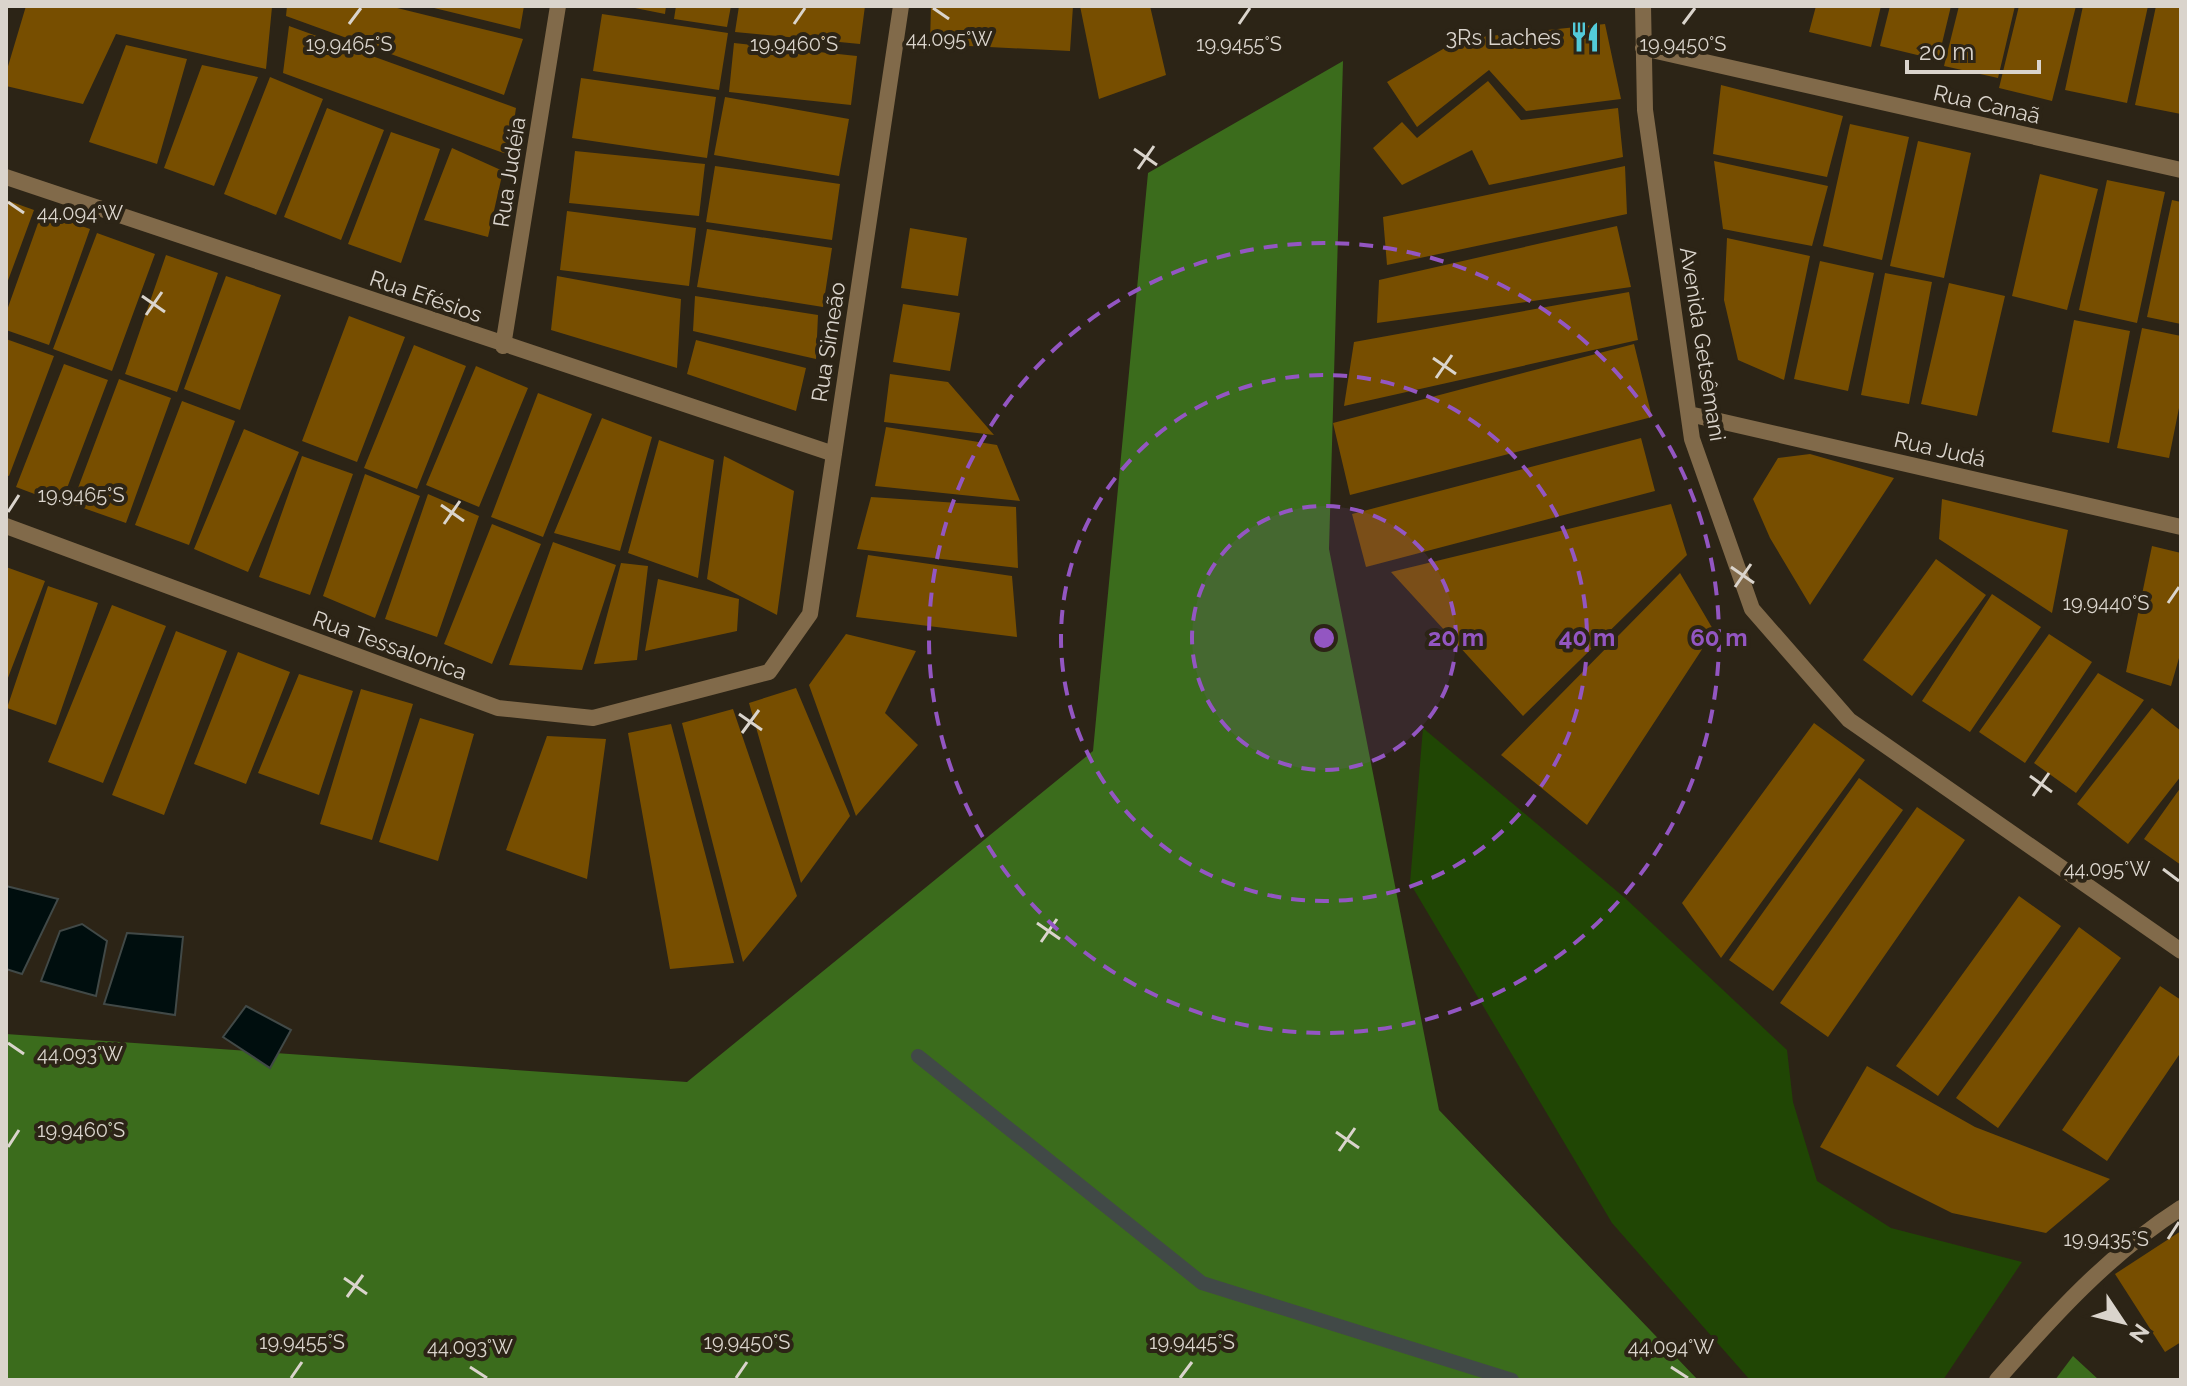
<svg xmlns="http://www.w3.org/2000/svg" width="2187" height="1386" viewBox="0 0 2187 1386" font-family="Raleway,sans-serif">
<rect width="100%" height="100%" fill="#2c2416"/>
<path fill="#204604" d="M1423,728L1625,898L1787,1050L1793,1102L1817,1181L1891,1228L2022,1262L1943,1380H1750L1612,1223L1410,883Z"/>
<path fill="#3b6c1c" d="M1343,61L1329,549L1439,1110L1698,1380H6V1034L687,1082L1093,751L1148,173Z
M2073,1356L2099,1380H2055Z"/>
<path fill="#000e0e" stroke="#414947" stroke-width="2" d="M6,886L58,899L22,974L6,969Z
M82,924L107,941L96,996L41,981L60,931Z
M127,933L183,937L175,1015L104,1004Z
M246,1006L291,1030L270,1068L223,1037Z"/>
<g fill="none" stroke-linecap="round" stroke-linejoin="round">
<path stroke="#414947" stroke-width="14" d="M918,1056L1202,1283L1512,1380"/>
</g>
<path fill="#774e00" d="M26,6L272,7L266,69L116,34L83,104L6,86V73Z
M287,6H389L523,39L504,95L286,16Z
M426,6H524L520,29Z
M625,6H666L665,14Z
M676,6H731L727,27L674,19Z
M739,6H865L860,44L735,32Z
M931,6H1073L1070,51L930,44Z
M1080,6H1150L1166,75L1099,99Z
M1816,6H1881L1871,47L1809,32Z
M1890,6H1951L1938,60L1880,46Z
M1959,6H2015L1998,78L1944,66Z
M2019,6H2076L2052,101L1999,88Z
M2083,6H2148L2127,103L2065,90Z
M2156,6H2181V114L2135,105Z
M602,14L728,33L719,90L593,71Z
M1605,24L1621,99L1526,111L1489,70L1417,127L1387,82L1460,39Z
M289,26L516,108L509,155L283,73Z
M734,43L857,56L851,105L729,92Z
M126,45L187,59L157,164L89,142Z
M202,65L258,77L214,186L164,168Z
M270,77L323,99L276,215L224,194Z
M581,78L716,97L707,158L572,138Z
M1488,81L1521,120L1618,108L1623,157L1489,185L1472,150L1402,185L1373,148L1402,122L1417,138Z
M1721,85L1843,116L1827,177L1713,154Z
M725,97L849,119L839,176L714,155Z
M327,108L384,130L341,240L284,217Z
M1850,124L1909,137L1882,260L1823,246Z
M391,132L440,149L401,263L348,244Z
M1918,141L1971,153L1944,278L1890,266Z
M452,148L503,171L488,237L424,220Z
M575,151L705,164L699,216L569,203Z
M1714,161L1828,186L1812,246L1723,229Z
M715,166L840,184L832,240L706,222Z
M1625,166L1627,214L1387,265L1383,217Z
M2040,174L2098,189L2067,310L2012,296Z
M2107,180L2165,192L2137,323L2079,310Z
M6,200L34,210L6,286Z
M2172,200L2181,202V324L2147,317Z
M567,211L696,228L689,286L560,270Z
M42,212L90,229L49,345L6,330V313Z
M1617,226L1631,287L1377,323L1379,280Z
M910,228L967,238L958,296L901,288Z
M707,229L832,248L823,307L697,287Z
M97,233L155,254L112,371L53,349Z
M1727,238L1810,256L1784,380L1738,360L1724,300Z
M166,255L218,273L177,392L125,374Z
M1820,261L1874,273L1848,391L1794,379Z
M1885,273L1932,282L1909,404L1861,395Z
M226,276L281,295L240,410L184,389Z
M557,276L681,299L677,368L551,330Z
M1949,283L2005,296L1977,416L1921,404Z
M1629,292L1638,340L1344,406L1354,342Z
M695,296L818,315L816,359L693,331Z
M903,304L960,313L950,371L893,362Z
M349,316L405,337L357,462L302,441Z
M2074,320L2130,331L2109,443L2052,432Z
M2142,328L2181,336V398L2169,458L2117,448Z
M6,339L54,356L9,476L6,475Z
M696,340L806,368L796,411L687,374Z
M1634,344L1652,417L1350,495L1333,423Z
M414,345L466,366L417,489L364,468Z
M64,364L108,380L61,504L16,487Z
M476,366L528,388L479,507L426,485Z
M890,374L948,382L994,435L884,422Z
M119,379L171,398L126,523L72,504Z
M538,393L592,414L543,537L491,517Z
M182,401L235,421L189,545L135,525Z
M602,418L652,437L620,551L554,533Z
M886,427L997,445L1020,501L875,486Z
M244,429L299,452L248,572L194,549Z
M1641,438L1655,491L1366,567L1352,514Z
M659,440L714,460L698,578L628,553Z
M1810,454L1894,478L1810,605L1770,538L1753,499L1778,458Z
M302,456L353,474L310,595L259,577Z
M724,456L794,491L777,615L707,579Z
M365,474L420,496L375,618L323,596Z
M428,494L479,516L437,637L385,619Z
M871,497L1016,507L1018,568L857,549Z
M1942,499L2068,530L2052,613L1939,539Z
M1671,504L1687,555L1523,716L1391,572Z
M492,524L541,544L492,664L444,644Z
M553,542L616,565L582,670L509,665Z
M2152,546L2181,553V651L2171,686L2126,672Z
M868,555L1012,576L1017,637L856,617Z
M1936,559L1986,595L1912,696L1863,660Z
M621,563L648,566L637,660L594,664Z
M6,567L45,581L6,683Z
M1680,573L1714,631L1587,825L1501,755Z
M658,579L739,599L737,631L645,651Z
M48,586L98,603L56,725L7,708Z
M1992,594L2041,627L1970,732L1922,701Z
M112,605L166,626L103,783L48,762Z
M176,631L227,651L164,815L112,795Z
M846,634L916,651L885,713L918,745L856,816L809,685Z
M2049,634L2092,662L2025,763L1979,732Z
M238,652L290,672L246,784L194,764Z
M2098,673L2144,700L2076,793L2034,763Z
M299,674L353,691L319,795L258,773Z
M796,688L850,816L801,883L749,703Z
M361,689L413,704L372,840L320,824Z
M2152,708L2181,731V776L2128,844L2077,804Z
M733,709L797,896L743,962L682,723Z
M420,718L474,734L438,861L379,842Z
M1814,723L1865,760L1721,958L1682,903Z
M671,724L734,963L670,969L628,733Z
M547,736L606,739L587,879L506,850Z
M1859,778L1903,810L1773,991L1729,960Z
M2181,787V865L2144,839Z
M1917,807L1965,840L1828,1037L1780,1003Z
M2019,896L2061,926L1938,1096L1896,1066Z
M2079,927L2121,958L1998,1128L1956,1098Z
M2160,986L2181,1000V1052L2107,1161L2062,1130Z
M1867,1066L1975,1127L2110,1179L2046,1233L1952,1213L1820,1147Z
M2181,1231V1342L2165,1352L2115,1274Z"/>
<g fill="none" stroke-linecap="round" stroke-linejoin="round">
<path stroke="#816a4a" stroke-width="16" d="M1643,6L1645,110L1692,439L1752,609L1849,720L2181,951
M1643,48L2181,170
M6,177L834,454
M503,346L558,6
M1689,414L2181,527
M6,526L498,708L593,718L769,672L810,614L901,6
M1997,1380C2053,1316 2109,1254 2181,1208"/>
</g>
<path fill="none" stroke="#dad4cc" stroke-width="3" d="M933,8L949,19M349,24L361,8M794,24L805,8M1239,24L1250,8M1683,24L1695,8M1134,149L1157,165M1138,169L1154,146M8,202L24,213M142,296L165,312M146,315L162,292M1433,358L1456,374M1436,378L1452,355M441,505L464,521M8,512L19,495M444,524L460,501M1731,567L1754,583M1735,587L1751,564M2168,603L2179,587M739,714L762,730M742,733L759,710M2030,776L2052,792M2033,796L2049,773M2163,869L2179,881M1037,923L1060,939M1041,942L1057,919M8,1043L24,1054M1336,1132L1359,1148M8,1147L19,1130M1339,1151L1355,1128M2168,1239L2179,1222M344,1278L367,1294M347,1297L363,1275M470,1367L487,1378M1671,1367L1688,1378M291,1378L302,1362M736,1378L747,1362M1180,1378L1192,1362"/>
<circle cx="1324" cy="638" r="132" fill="#9356c2" fill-opacity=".12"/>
<g fill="none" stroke="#9356c2" stroke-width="4" stroke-dasharray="14 10">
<circle cx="1324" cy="638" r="132"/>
<circle cx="1324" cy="638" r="263"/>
<circle cx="1324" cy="638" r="395"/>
</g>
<defs>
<g id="restaurant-bare" transform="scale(2.4)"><path d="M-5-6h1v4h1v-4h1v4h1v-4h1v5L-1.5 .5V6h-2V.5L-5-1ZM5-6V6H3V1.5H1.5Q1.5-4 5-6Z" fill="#53cbda" stroke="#2c2416" stroke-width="2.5" paint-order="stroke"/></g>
</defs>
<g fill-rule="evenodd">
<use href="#restaurant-bare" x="1585" y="37"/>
</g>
<g text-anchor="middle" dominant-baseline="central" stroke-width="8" stroke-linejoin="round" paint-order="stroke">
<g font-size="22" fill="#dad4cc" stroke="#2c2416" text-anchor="end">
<text x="1561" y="37">3Rs Laches</text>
</g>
<g font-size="22" fill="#dad4cc" stroke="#2c2416">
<text transform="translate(1987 104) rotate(13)">Rua Canaã</text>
<text transform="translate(509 172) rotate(-81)">Rua Judéia</text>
<text transform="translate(426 296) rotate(19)">Rua Efésios</text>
<text transform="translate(828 342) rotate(-81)">Rua Simeão</text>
<text transform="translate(1703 344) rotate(81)">Avenida Getsêmani</text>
<text transform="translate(1940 449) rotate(13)">Rua Judá</text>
<text transform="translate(390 645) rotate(20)">Rua Tessalonica</text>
</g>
</g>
<g font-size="20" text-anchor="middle" fill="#dad4cc" stroke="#2c2416" stroke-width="8" stroke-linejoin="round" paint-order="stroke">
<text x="949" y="46">44.095°W</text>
<text x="349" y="51">19.9465°S</text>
<text x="794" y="51">19.9460°S</text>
<text x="1239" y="51">19.9455°S</text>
<text x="1683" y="51">19.9450°S</text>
<text x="80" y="220">44.094°W</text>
<text x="81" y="502">19.9465°S</text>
<text x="2106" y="610">19.9440°S</text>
<text x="2107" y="876">44.095°W</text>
<text x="80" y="1061">44.093°W</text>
<text x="81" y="1137">19.9460°S</text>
<text x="2106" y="1246">19.9435°S</text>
<text x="302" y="1349">19.9455°S</text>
<text x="747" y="1349">19.9450°S</text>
<text x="1192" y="1349">19.9445°S</text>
<text x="470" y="1354">44.093°W</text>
<text x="1671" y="1354">44.094°W</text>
</g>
<circle cx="1324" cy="638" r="12" fill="#9356c2" stroke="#2c2416" stroke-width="4"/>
<g font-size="24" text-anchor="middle" font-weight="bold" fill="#9356c2" stroke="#2c2416" stroke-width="8" stroke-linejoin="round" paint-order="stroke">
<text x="1456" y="646">20 m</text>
<text x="1587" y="646">40 m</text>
<text x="1719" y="646">60 m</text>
</g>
<rect width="2187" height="1386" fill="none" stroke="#dad4cc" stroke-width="16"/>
<g transform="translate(2123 1322) rotate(125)" stroke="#2c2416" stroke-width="6" paint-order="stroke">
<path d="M0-6L14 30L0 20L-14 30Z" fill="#dad4cc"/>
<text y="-12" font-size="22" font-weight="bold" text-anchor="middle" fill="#dad4cc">N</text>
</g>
<path d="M1907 60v12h132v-12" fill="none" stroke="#dad4cc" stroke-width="4"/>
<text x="1919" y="60" font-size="24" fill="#dad4cc" stroke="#2c2416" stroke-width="6" paint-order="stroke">20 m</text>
</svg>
